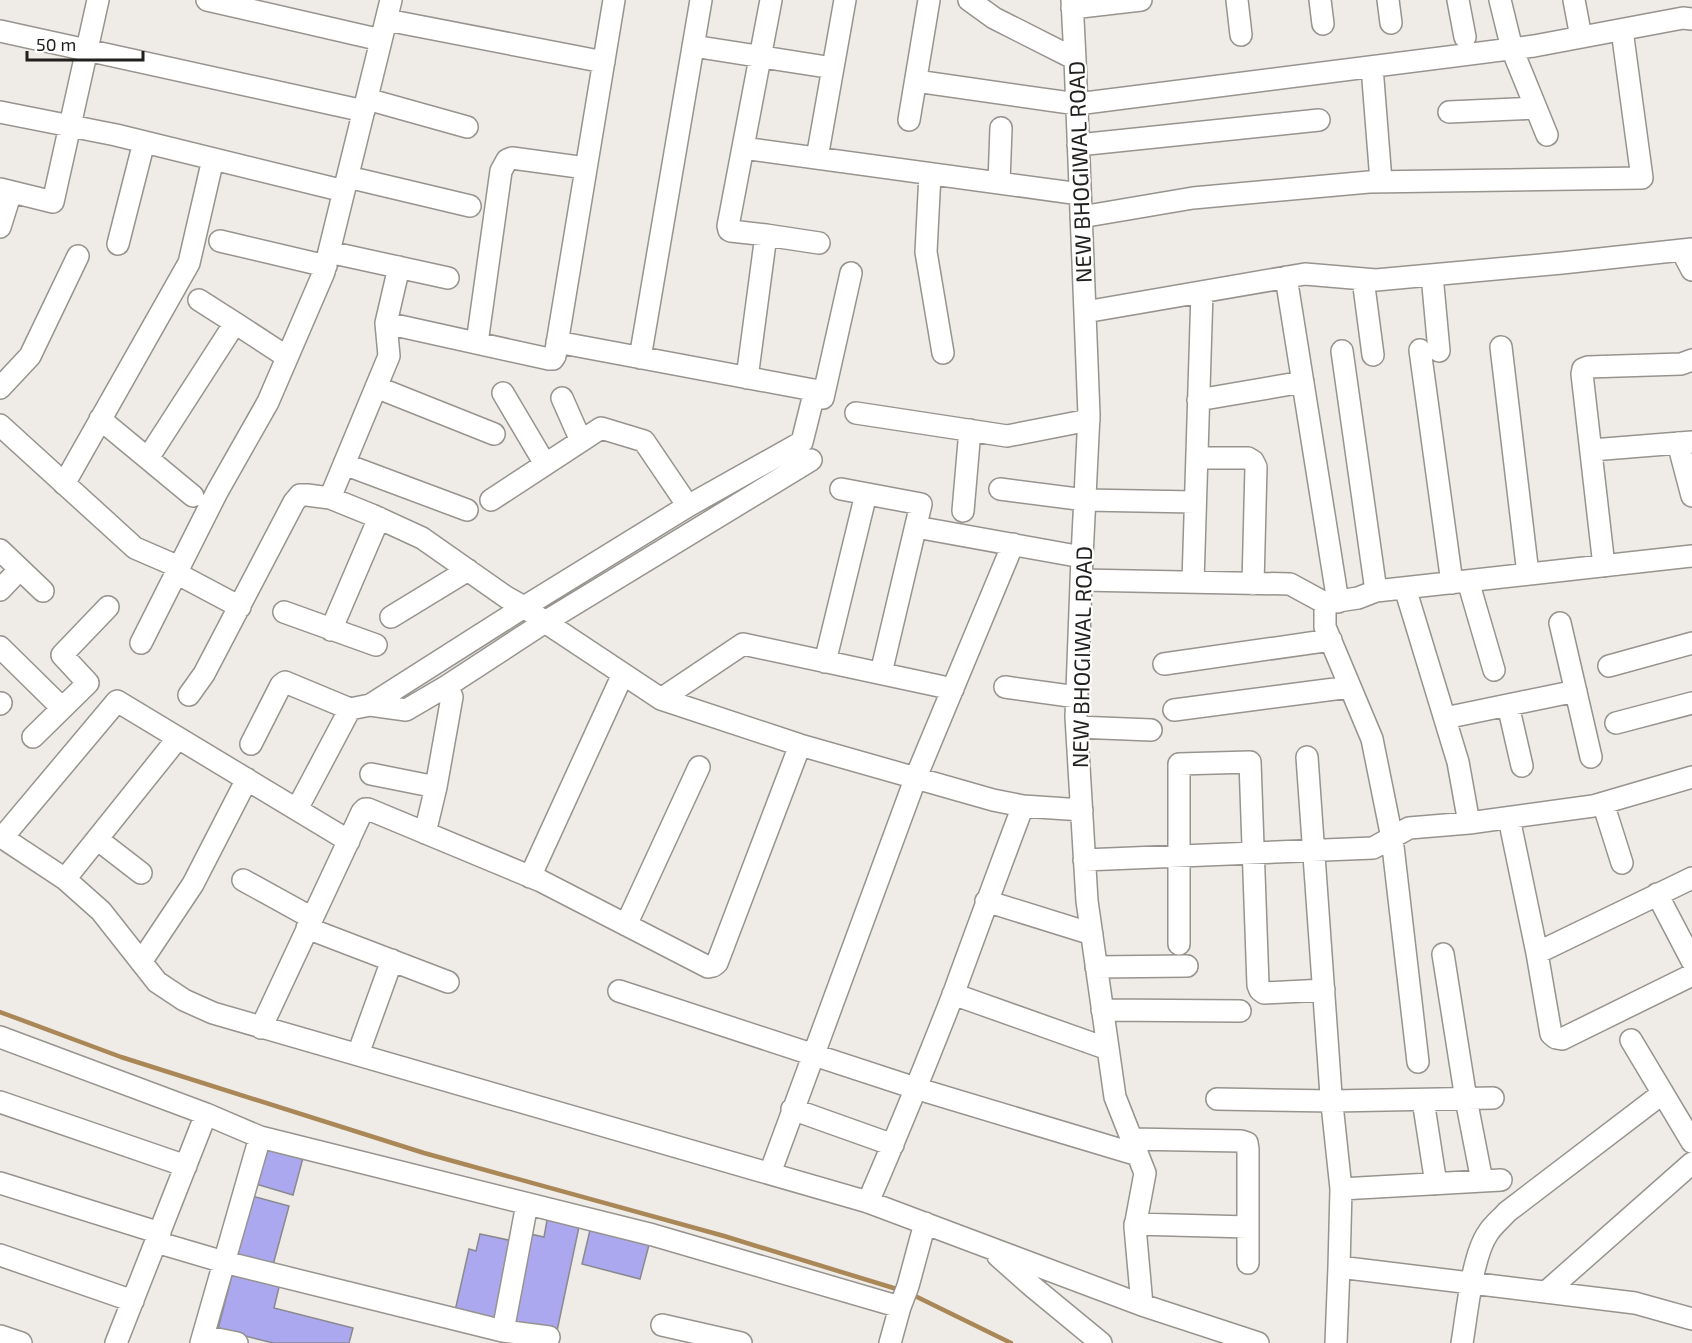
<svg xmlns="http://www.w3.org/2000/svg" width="1692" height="1343" viewBox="0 0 1692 1343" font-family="'Exo 2',sans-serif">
<rect width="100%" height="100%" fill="#efebe6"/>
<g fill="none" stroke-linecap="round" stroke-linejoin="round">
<path stroke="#aa8757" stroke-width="4.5" d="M0,1012L121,1057L424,1153L724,1236L900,1290
M911,1294L1011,1343"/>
</g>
<path fill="#aba8f0" stroke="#89898e" stroke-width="1.5" d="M267,1144L304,1154L293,1195L256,1184Z
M252,1196L289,1206L273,1265L236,1255Z
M548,1215L580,1222L557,1331L511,1322L530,1234L544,1237Z
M591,1226L650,1241L640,1279L582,1264Z
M480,1234L513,1241L496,1320L455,1311L469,1249L476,1251Z
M233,1271L280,1283L274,1308L353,1328L349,1343H273L218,1329Z"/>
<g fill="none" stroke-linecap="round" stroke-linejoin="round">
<g stroke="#97938e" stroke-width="24">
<path id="minor" d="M207,0L381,40
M969,0L994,18L1075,59
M1072,0L1075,59L1089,415L1082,557L1076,717L1087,901L1115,1097L1145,1173L1135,1227L1142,1305
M1237,0L1241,35
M1320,0L1323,24
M1388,0L1391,23
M1458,0L1465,37
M1500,0L1512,49L1547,135
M1574,0L1581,37
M1072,8L1141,0
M392,21L604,62
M0,31L364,111
M693,46L833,68
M1372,67L1381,181
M916,81L1077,104L1534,46L1683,18L1692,19
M367,99L467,127
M0,112L116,135L344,191
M1449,112L1536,108
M909,120L929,0
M1078,145L1319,120
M743,148L1080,194
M817,158L845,0
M930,174L926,252L943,353
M348,177L470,206
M999,183L1001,128
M0,189L53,202L98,0
M1081,217L1193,198L1369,182L1642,178L1622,30
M0,227L11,192
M766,235L819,243
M220,241L326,266
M118,244L144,142
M1682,251L1692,270
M329,252L448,278
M399,267L386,323L549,359H553L555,356L614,0
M1432,275L1439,351
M1286,277L1338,602
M1363,279L1373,355
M199,300L235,323
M1085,312L1305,274L1376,280L1562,263L1692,249
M557,342L824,392
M477,343L501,171L507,160L512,158L586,168
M1501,347L1528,574
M1420,350L1452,583
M1342,351L1376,591
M640,358L701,0
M747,378L766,235L731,231L729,230L728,226L771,0
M376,387L494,434
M0,388L30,356L78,256
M503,393L545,464
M562,398L581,441
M823,398L851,273
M1198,400L1303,382
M856,413L1007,436L1089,420
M100,419L193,496
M0,425L135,548L179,567
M1678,443L1692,496
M1592,450L1692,442
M148,458L235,323L287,357
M1197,458H1248L1253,461L1256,467L1253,584
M344,464L467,510
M64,484L189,263L213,159
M841,489L921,504L881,673
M1000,489L1085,500L1195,502
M330,498L372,515L422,538L506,597L524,607L545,622L661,699L800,745L993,800L1023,806L1082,810
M491,500L601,428L644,441L688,506
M963,511L970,430
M916,527L1082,557
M0,550L43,591
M1604,566L1582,374L1583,369L1588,367L1681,364L1692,360
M176,573L240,607
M1081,580L1290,584L1325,603L1358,598L1376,591L1692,556
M1468,581L1494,670
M1193,582L1202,292
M1405,588L1458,762L1469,823
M0,590L20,569
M1325,603V627L1372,739L1392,838L1418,1062
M284,612L376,645
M391,617L468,570
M1560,623L1591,757
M331,630L379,518
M141,643L217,492L268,402L324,272L391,0
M0,647L62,708
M825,662L866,494
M1164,664L1331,640
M1609,666L1692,643
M1005,687L1077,697
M189,695L204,674L294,502L300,495H307L330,498L389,356L386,323
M661,699L743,644L953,689
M0,704L1,703
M370,705L524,607L688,506L802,442L815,390
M1508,705L1522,766
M1174,710L1350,687
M1445,718L1576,691
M1616,723L1692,703
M1077,727L1151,730
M33,737L88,683L62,655L108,607
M251,744L281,685L285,682L350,709L370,705L406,710L447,686L545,622L811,460
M1307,757L1331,1095L1341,1189L1339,1267L1635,1303L1692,1319
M371,774L436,787
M1603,803L1622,863
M297,809L350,709
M1509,818L1537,953L1551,1034L1556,1038L1562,1039L1692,975
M425,833L436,787L452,697L447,686
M0,836L65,879L101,911L157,982L184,1000L213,1013L868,1202L1142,1305L1258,1343
M2,838L117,701L349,841
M97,839L141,873
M1084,860L1373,848L1409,828L1469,823L1593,806L1692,777
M530,877L623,674
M65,879L178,738
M243,880L312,918
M1657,894L1692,961
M986,901L1092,934
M626,925L699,767
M307,928L448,982
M1179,944V764L1250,762L1258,985L1260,990L1264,993L1324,990
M1537,953L1692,878
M1443,954L1466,1099L1482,1181
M141,962L193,884L247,779
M1096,967L1187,966
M619,991L915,1088L1138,1155
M953,994L1108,1049
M1102,1010L1240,1011
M261,1028L362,812L365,809H368L541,881L708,967L713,966L717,963L800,745
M0,1037L206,1114L260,1137L653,1235L900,1307
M1631,1040L1692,1142
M358,1054L392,960
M1217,1099L1332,1101L1493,1098
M1423,1100L1436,1184
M0,1102L186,1166
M792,1109L893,1145
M1131,1139L1241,1141L1247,1143L1248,1149V1263
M770,1173L916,777L1013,544
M0,1183L160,1233
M1341,1189L1501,1180
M868,1202C898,1133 926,1064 953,995C976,932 999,869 1023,806
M1135,1224L1248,1227
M156,1242L224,1262L503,1331L549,1337
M0,1255L133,1301
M998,1256L1033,1287L1101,1343
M1546,1292L1692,1163
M662,1325L741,1343
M503,1331L527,1204
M0,1336L21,1343
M203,1336L237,1343
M116,1343L206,1114
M201,1343L260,1137
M890,1343L900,1307L908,1286L925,1223
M1336,1343L1339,1267
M1462,1343C1467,1314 1472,1256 1488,1233C1493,1225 1501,1219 1507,1212L1663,1093"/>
</g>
<use href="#minor" stroke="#fff" stroke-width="21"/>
</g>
<g text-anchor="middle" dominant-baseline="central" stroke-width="4.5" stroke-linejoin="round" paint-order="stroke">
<g font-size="22" fill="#21201e" stroke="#fff">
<text transform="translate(1079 172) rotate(-92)">NEW BHOGIWAL ROAD</text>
<text transform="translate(1081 657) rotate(-89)">NEW BHOGIWAL ROAD</text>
</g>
</g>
<path d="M27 51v9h116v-9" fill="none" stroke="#21201e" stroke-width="3"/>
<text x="36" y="51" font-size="18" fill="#21201e" stroke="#ffffff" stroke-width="4.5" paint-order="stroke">50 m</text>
</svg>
